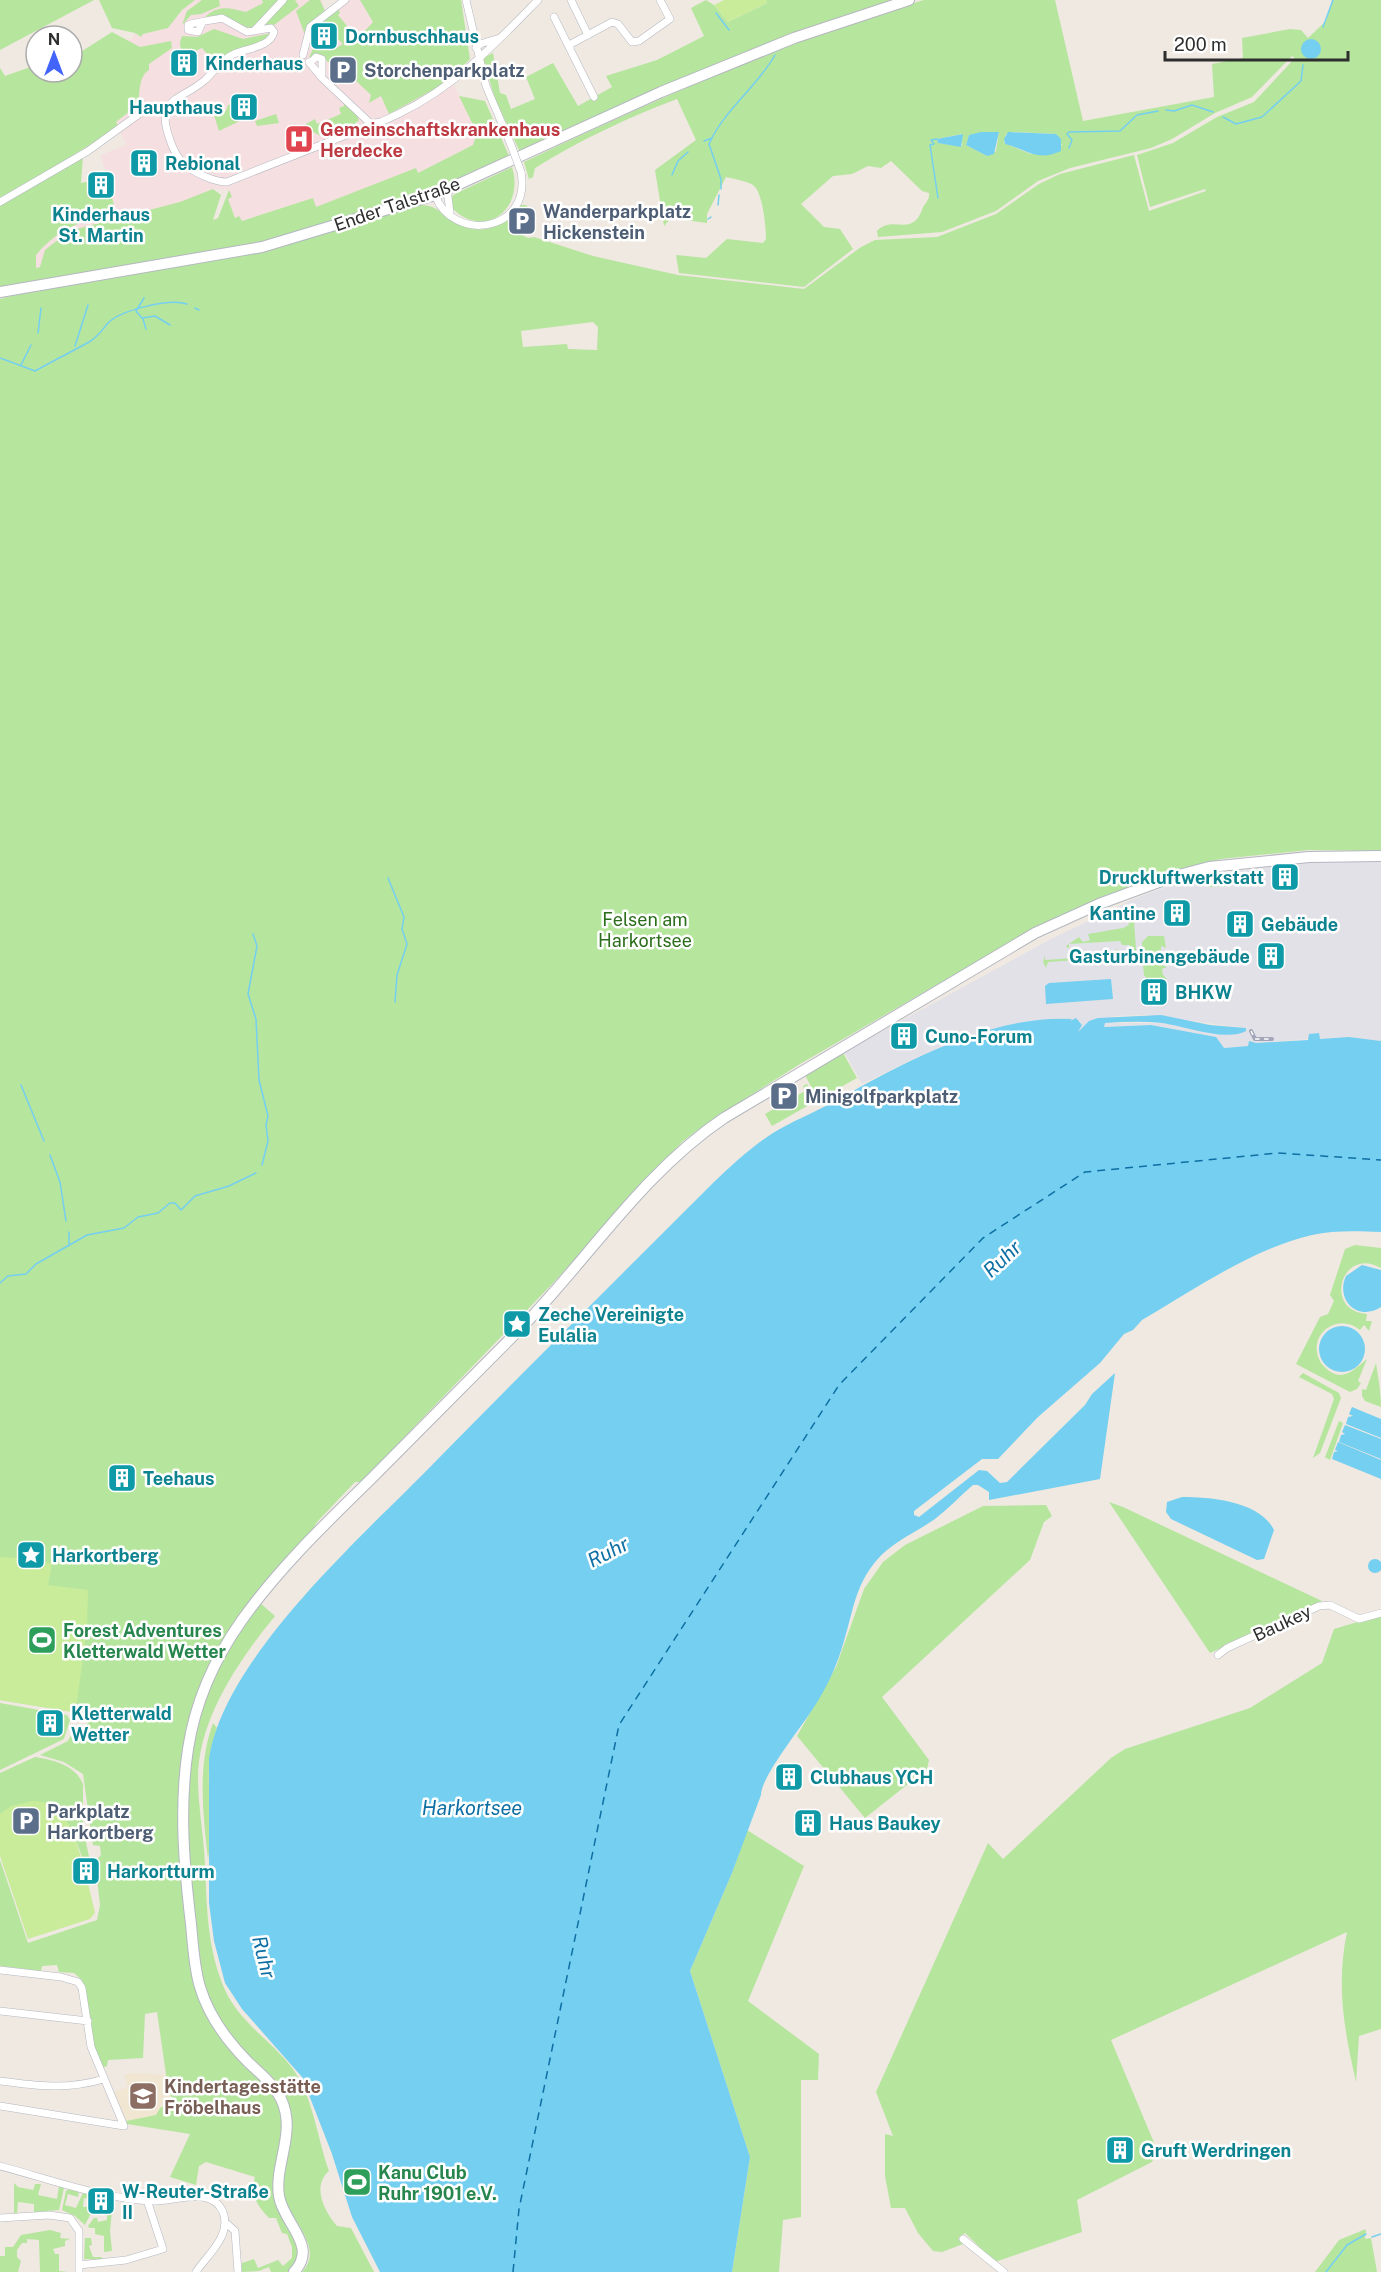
<svg xmlns="http://www.w3.org/2000/svg" width="1381" height="2272" viewBox="0 0 1381 2272" font-family="'Public Sans',sans-serif">
<rect width="100%" height="100%" fill="#efe9e1"/>
<path fill="#e3e1e8" d="M1381,860V1041L1349,1037L1325,1040L1320,1039L1319,1034L1309,1039L1255,1043L1248,1046L1224,1048L1151,1025L1104,1027V1023H1163L1218,1034H1241L1246,1028L1146,1015L1116,1016L1078,1032L1070,1019L1062,1018L1013,1025L973,1036L917,1057L862,1084L844,1052L1051,939L1136,898L1193,877L1308,862Z"/>
<path fill="#f0e6d1" d="M132,2073L168,2075V2088L173,2101L160,2108L156,2115L126,2121L114,2092L128,2087L124,2075Z"/>
<path fill="#f5dfe0" d="M195,0H322L325,10L332,12L350,0H394L451,79L477,133L473,145L418,173L416,169L316,207L313,198L241,221L235,218L228,199L229,190L213,189L35,268L36,255L57,233L68,226L116,213L101,155L126,145L116,122L122,39L131,40L135,33L141,37L142,34L168,28L182,10Z"/>
<path fill="#b6e59e" fill-rule="evenodd" d="M0,0H94L0,50Z
M99,0H195L182,10L168,28L143,34L141,37L135,33L112,28Z
M202,0H219L220,6L201,14L191,15L182,25L187,11Z
M262,0H281L251,28L242,26L223,15L204,18C218,4 230,8 246,12L263,3Z
M285,0H295L299,6L274,25L258,28Z
M310,0H320L325,11L305,35L296,11Z
M360,0H461L470,59L447,82L389,114L381,96L369,103L371,95L336,62L331,65L324,58L309,57L314,47L316,49L328,50L329,47L333,50L343,44L338,39L333,40L322,20L338,8L340,13L338,15L348,27L359,34L363,33L373,22Z
M706,0L714,5L728,22L767,3L766,0H891L793,34L520,152L495,99L483,58L493,53L500,93L506,95L511,109L535,99L526,77L553,63L578,106L612,87L606,76L657,60L704,36L691,8Z
M924,0H1055L1083,121L1214,97L1212,64L1243,58L1242,38L1290,29L1301,30L1308,38L1326,21L1332,0H1381V851L1309,850L1221,859L1176,870L1100,898L971,965L800,1064L707,1123L682,1142L555,1281L361,1482H355L317,1522L310,1534L285,1560L202,1688L181,1829L204,2010L214,2029L274,2094L284,2122L276,2179L298,2243V2259L289,2272H271L269,2267L259,2271L241,2272L242,2263L254,2259L258,2268L278,2260L283,2266L292,2258V2247L287,2234L282,2233L276,2218H269C257,2205 250,2195 255,2177L206,2162L199,2166L196,2185L170,2177L190,2134L127,2124L126,2121L156,2115L160,2108L173,2101L168,2088L157,2012L145,2014L143,2058L108,2060L107,2066L102,2068L93,2042L82,1980L74,1973L59,1972L57,1965L42,1966L41,1971L0,1966V1860L28,1943L97,1920L100,1905L95,1861L101,1855L100,1846L93,1845L83,1774L64,1762L40,1755L68,1741L73,1731L82,1730L88,1723V1718L73,1712L0,1700V299L35,289L263,251L418,205C433,204 440,211 451,220C478,238 503,229 521,205H526L532,212L533,232L528,233L526,212H523L510,229L528,238L534,237L593,256L678,275L804,289L861,247L875,240L937,237L996,214L1039,184L1060,174L1134,155L1149,211L1206,191L1205,189L1150,207L1137,155L1173,143L1217,117L1254,102L1295,58L1292,56L1252,97L1215,113L1172,139L1151,148L1070,168L1038,181L996,211L942,232L878,237L877,231C893,214 911,238 922,210C924,203 930,201 929,193L922,191L891,161L881,168L868,166L852,174L833,176L801,204L824,227L840,229L853,249L804,287L679,273L676,255L706,258L727,239L763,243L766,239C766,228 763,192 753,185C746,181 734,179 726,177L707,214V223L671,218L664,226L655,170L696,140L677,99C627,118 580,140 535,168L533,177L529,179L524,162C656,99 784,42 924,0ZM999,132L996,151L987,156L966,145L969,135ZM1014,132L1056,134L1062,145L1031,154L1004,143L1006,134ZM962,134V146L938,143L937,139ZM593,322L598,327L597,350L568,349L567,344L523,347L521,331Z
M214,29L243,39L271,33L267,39L227,54L216,64L202,48L187,55L185,51H181L180,42L182,36L197,37Z
M112,32L140,47L171,41L172,48L149,64V70C138,77 140,93 138,105L116,122L119,127L0,200V68L5,76L36,65V72H72V54L76,55Z
M459,96L485,101L509,156L426,192L261,243L0,287V203L83,156L81,183L91,181L96,194L110,190L116,213C80,222 61,226 36,255V268L40,267L45,250L69,231L180,202L213,189L221,195L213,220L218,218L229,190L232,197L228,199L235,218L239,216L242,221L313,198L316,207L416,168L418,173L473,145L477,133Z
M244,99L247,110L243,111L246,118L219,131L214,115L226,111L228,105L234,103L238,106L237,102Z
M344,102L357,115L359,121L356,122V127L347,131L342,128L321,136L306,128V124L315,119L317,124L341,114L339,108L344,106Z
M276,114L279,123L257,126L255,121Z
M512,167C525,209 485,241 452,208L450,198L455,194Z
M1228,875L1229,886L1209,887L1207,877Z
M1134,920L1137,963H1131L1130,945H1122L1120,941L1069,944V949L1066,946L1079,937L1083,942L1090,940L1088,934L1123,928L1129,925L1128,921Z
M1148,936H1164L1166,948L1161,946V951L1143,962L1142,942Z
M1116,949L1120,951L1121,957L1048,962L1046,968L1043,962L1045,955V960L1116,955Z
M1159,954H1162V965L1167,967L1162,969L1163,975L1167,979L1149,982L1144,975L1143,964Z
M843,1053L857,1078L818,1100L805,1075Z
M807,1084L816,1101L772,1126L765,1114L805,1091L803,1086Z
M1355,1245L1381,1248V1268C1342,1245 1322,1311 1367,1314L1366,1321H1372L1369,1331L1364,1325L1360,1330C1337,1311 1305,1336 1321,1363C1340,1386 1352,1371 1367,1359L1358,1381L1361,1383L1357,1389L1350,1392L1296,1364L1320,1317L1328,1314L1334,1301L1330,1295L1345,1249Z
M1376,1363C1378,1376 1381,1392 1381,1407L1365,1401L1362,1396V1389L1366,1390Z
M1303,1373L1339,1393L1341,1398L1320,1453L1313,1458L1334,1399L1332,1394L1299,1377Z
M1339,1421L1343,1423L1330,1460L1325,1457Z
M1109,1502L1123,1507L1322,1601L1210,1653Z
M1046,1505L1052,1516L1044,1522L1030,1560L882,1697L929,1760L927,1769L865,1818L797,1736L836,1667L864,1589L883,1562L905,1545L983,1506Z
M260,1603L275,1616C239,1660 198,1720 198,1778C198,1807 204,1836 205,1865C207,1908 207,1949 225,1990C240,2023 272,2041 293,2069C314,2100 317,2137 329,2171C311,2187 325,2212 337,2226L351,2228L374,2272H302C326,2246 288,2221 284,2195C279,2160 301,2134 286,2096C279,2081 265,2070 253,2059C236,2042 220,2024 210,2001C197,1974 197,1942 193,1913C184,1841 182,1766 206,1697C218,1663 240,1632 260,1603Z
M1381,1615V2029L1359,2036L1356,2082C1344,2029 1336,1985 1347,1932L1111,2040L1155,2145V2155L1152,2162L1077,2200L1082,2232L995,2262L965,2233L958,2238L963,2244L942,2252L933,2251L918,2233L905,2208H891L885,2176V2134L893,2136L876,2092L988,1843L1003,1859L1111,1758L1125,1749L1250,1708L1322,1663L1334,1629Z
M0,1703L67,1715L70,1720L64,1739L0,1770Z
M213,1723L217,1728C200,1774 216,1814 208,1859C203,1814 197,1767 213,1723Z
M35,1757C54,1760 75,1765 83,1784V1828L89,1857L83,1859L74,1836L0,1830V1773Z
M747,1830L804,1866L748,2001L819,2054L818,2080H801V2217L783,2220L779,2272H732L750,2157L690,1971L732,1873Z
M14,2183L18,2187L33,2190L35,2184H41L38,2195L57,2199L59,2186L64,2188L59,2210L34,2212V2204L18,2202L17,2214L14,2215Z
M69,2189L79,2191L78,2197L68,2194L65,2205L76,2208L83,2193L94,2195L93,2200L84,2198L83,2207L96,2206V2203L102,2204L90,2215L85,2225L75,2216L62,2210L66,2191Z
M112,2210L110,2231L112,2251L104,2252V2236L95,2234V2228H89L88,2226L94,2218H97L98,2222L107,2220V2212Z
M1366,2229L1365,2239L1371,2238L1377,2272H1315L1339,2240Z
M50,2230L61,2233L60,2238L70,2239L65,2241V2246L53,2249L55,2254H59V2271L68,2272H40L39,2240L27,2239V2243H22L17,2250V2257L21,2261L18,2272H0V2256H5V2247H13L21,2235Z
M85,2238H91L92,2245L89,2246L93,2257H101L104,2260L84,2259Z"/>
<path fill="#c9ec9a" d="M724,0H766L767,3L728,22L714,5Z
M0,1557L35,1559L52,1564L48,1585L88,1590L87,1628L77,1702L73,1712L0,1700Z
M32,1801C67,1800 73,1835 83,1862L78,1864V1872L83,1880L87,1879L95,1913L90,1919L28,1939L0,1856V1814L11,1806Z"/>
<path fill="#75cff0" d="M1301 49a10 10 0 1 1 20 0a10 10 0 1 1-20 0Z
M981,132H999L994,154L987,156L966,145L969,135Z
M1008,132L1056,134L1061,139V151C1037,162 1028,150 1005,144L1004,139Z
M963,134L961,147L938,143L937,139Z
M1111,979L1113,999L1046,1004L1045,986L1049,983Z
M1161,1015L1210,1025L1246,1028V1031C1227,1042 1184,1026 1162,1023C1143,1021 1124,1022 1105,1023L1104,1027L1151,1025L1216,1037L1224,1048L1248,1046L1249,1041L1256,1043L1308,1040L1309,1034L1319,1033L1320,1039L1349,1037L1381,1041V1232C1359,1231 1333,1230 1312,1235C1252,1249 1195,1289 1142,1320L1133,1330L1124,1334L1100,1363L1038,1417L998,1459H982L914,1511V1515L919,1517L979,1470L987,1471L1000,1483L1007,1482L1085,1405L1092,1394L1115,1373L1100,1479L989,1500V1492L978,1485H973C960,1496 948,1509 935,1519C915,1533 892,1542 876,1561C855,1586 853,1612 844,1641C838,1662 830,1681 819,1699C807,1721 761,1775 761,1795L732,1873L690,1971L750,2157L732,2272H380L352,2217L332,2154L302,2077L242,2009L225,1983L214,1941L209,1903V1759C224,1657 363,1536 434,1463C526,1369 620,1276 713,1183C732,1165 751,1147 773,1133C792,1121 814,1113 833,1102C901,1064 991,1014 1072,1019L1070,1021L1076,1018L1082,1025L1078,1032L1089,1021L1098,1018Z
M1362,1265L1381,1270V1307C1358,1322 1335,1300 1346,1276Z
M1319 1349a23 23 0 1 1 46 0a23 23 0 1 1-46 0Z
M1352,1407L1381,1419V1438L1346,1424L1348,1417L1353,1416L1349,1414Z
M1345,1425L1381,1439V1459L1339,1442L1341,1435L1345,1434L1342,1432Z
M1338,1442L1381,1460V1479L1332,1459L1334,1452L1338,1451L1335,1450Z
M1182,1497C1210,1497 1260,1501 1274,1530L1264,1559L1257,1560L1171,1519L1166,1512L1167,1502Z
M1368 1566a7 7 0 1 1 14 0a7 7 0 1 1-14 0Z"/>
<g fill="none" stroke-linecap="round" stroke-linejoin="round">
<path stroke="#75cff0" stroke-width="1.5" d="M716,13L729,30
M1323,27L1333,0
M1166,110L1174,111L1192,105L1213,112
M1223,117L1236,124L1262,117L1301,81L1303,65
M937,139L931,140L934,144L930,145L938,198
M704,141L712,138
M1069,148L1072,140L1067,134L1069,132L1120,131L1137,115L1158,111
M672,175L678,161L688,152
M721,189V179L709,144C724,110 757,87 775,55
M718,205L719,195
M708,219L711,217
M144,298L136,311L142,318L155,316L170,325
M195,308L199,310
M143,319L146,329
M38,333L41,308
M75,346L88,305
M0,358L35,371C53,361 71,352 89,342C98,337 102,330 108,323C121,310 170,298 187,304
M21,365L31,345
M388,878L404,917L402,929L407,944L397,975L395,1002
M253,934L257,946L248,994L256,1019L259,1080L268,1116L266,1125L268,1141L262,1165
M21,1085L44,1141
M50,1155L60,1182L66,1221
M69,1232V1246
M0,1283L8,1276L26,1274L36,1264L87,1235L124,1228L138,1217L158,1213L170,1203H175L181,1210L195,1196L229,1186L256,1173
M1372,2237L1381,2234
M1326,2272L1347,2245L1366,2234"/>
<path stroke="#0d6fa3" stroke-width="1.5" stroke-dasharray="8 6" stroke-linecap="butt" d="M513,2272L519,2209L619,1725L839,1385L983,1238L1085,1172L1278,1153L1381,1160"/>
<g stroke="#b4b7c1" stroke-width="8">
<path id="minor" d="M466,0L486,86L511,145
M571,0L588,35
M554,17L594,97
M202,23L198,32L188,30V25C195,22 214,20 222,18L247,32L271,28L274,32C270,48 245,48 232,55C220,61 215,71 205,80C181,101 155,97 169,137C172,147 177,158 185,165C195,173 214,182 227,182L364,128L370,123
M254,31L283,0
M569,45L612,22L618,24L632,42L639,41L670,19L660,0
M476,48L480,44L500,38
M303,55L310,27L345,0
M309,62L322,78
M310,63L316,57L322,59V78L370,123C381,124 389,118 400,113C455,87 496,43 538,0
M447,190L450,212
M435,195C452,243 532,233 521,172
M0,202L88,151L146,109L166,108
M1218,1655L1227,1648L1319,1606L1330,1605L1359,1619L1381,1613
M0,1970L61,1977L78,1982L82,1988L91,2047L124,2126L0,2106
M0,2011L88,2021
M0,2081C37,2086 67,2090 104,2079
M0,2166C49,2179 100,2198 152,2201C174,2202 211,2185 223,2212C232,2236 207,2255 196,2272
M0,2218L49,2215L70,2218L79,2231V2272
M225,2222L235,2231L238,2272
M963,2239L1004,2272
M79,2265L126,2260L163,2249L147,2200"/>
</g>
<g stroke="#b4b7c1" stroke-width="12">
<path id="secondary" d="M0,292L262,247L435,195L661,92L794,38L909,0
M294,2272C319,2246 283,2223 279,2196C274,2164 297,2132 281,2099C274,2085 261,2074 249,2063C227,2041 209,2017 200,1987C194,1967 193,1945 191,1924C184,1866 179,1807 188,1749C195,1703 215,1658 242,1620C279,1568 325,1524 370,1480C421,1428 473,1377 524,1325C590,1256 644,1172 724,1118L1035,933L1099,904L1175,876L1209,867L1309,857L1381,856"/>
</g>
<use href="#minor" stroke="#fff" stroke-width="7"/>
<use href="#secondary" stroke="#fff" stroke-width="10"/>
<g stroke="#a3a6b8" stroke-width="4">
<path id="rail" d="M1251,1031L1255,1039H1272"/>
</g>
<use href="#rail" stroke="#fff" stroke-width="1.5" stroke-dasharray="4.5" stroke-linecap="butt"/>
<g stroke="#b4b7c1" stroke-width="8" stroke-linecap="butt">
<path id="minor-bridge" d="M511,145L521,172"/>
</g>
<use href="#minor-bridge" stroke="#fff" stroke-width="7"/>
</g>
<defs>
<g id="building-square" transform="scale(1.5)"><rect x="-9" y="-9" width="18" height="18" rx="4" fill="#0f9aa8" stroke="#fff"/><path d="M-4-6H4V6H1V3H-1V6H-4ZM-2.5-4.3h1.7v1.8h-1.7ZM.8-4.3h1.7v1.8H.8ZM-2.5-1h1.7V.8h-1.7ZM.8-1h1.7V.8H.8Z" fill="#fff"/></g>
<g id="parking-square" transform="scale(1.5)"><rect x="-9" y="-9" width="18" height="18" rx="4" fill="#5c6f8a" stroke="#fff"/><path d="M-3.5-5.5H1a3.5 3.5 0 0 1 0 7H-1V5.5H-3.5ZM-1-3.4V-.6H.8a1.4 1.4 0 0 0 0-2.8Z" fill="#fff"/></g>
<g id="hospital-square" transform="scale(1.5)"><rect x="-9" y="-9" width="18" height="18" rx="4" fill="#e0444e" stroke="#fff"/><path d="M-5-5h3v3.5h4V-5h3V5h-3V1.5h-4V5h-3Z" fill="#fff"/></g>
<g id="sight-square" transform="scale(1.5)"><rect x="-9" y="-9" width="18" height="18" rx="4" fill="#0f9aa8" stroke="#fff"/><path d="M0-6L1.8-2.2L6-1.7L2.9 1.2L3.7 5.4L0 3.3L-3.7 5.4L-2.9 1.2L-6-1.7L-1.8-2.2Z" fill="#fff"/></g>
<g id="stadium-square" transform="scale(1.5)"><rect x="-9" y="-9" width="18" height="18" rx="4" fill="#2e9e5b" stroke="#fff"/><path d="M0-5a6.5 5 0 1 0 0 10a6.5 5 0 1 0 0-10ZM-3.5-1.8h7v3.6h-7Z" fill="#fff"/></g>
<g id="school-square" transform="scale(1.5)"><rect x="-9" y="-9" width="18" height="18" rx="4" fill="#8d6e63" stroke="#fff"/><path d="M0-5L7-2L0 1L-7-2ZM-4 1L0 2.5L4 1V4Q0 6-4 4Z" fill="#fff"/></g>
</defs>
<g fill-rule="evenodd">
<use href="#building-square" x="324" y="36"/>
<use href="#building-square" x="184" y="63"/>
<use href="#parking-square" x="343" y="70"/>
<use href="#building-square" x="244" y="107"/>
<use href="#hospital-square" x="299" y="139"/>
<use href="#building-square" x="144" y="163"/>
<use href="#building-square" x="101" y="185"/>
<use href="#parking-square" x="522" y="221"/>
<use href="#building-square" x="1285" y="877"/>
<use href="#building-square" x="1177" y="913"/>
<use href="#building-square" x="1240" y="924"/>
<use href="#building-square" x="1271" y="956"/>
<use href="#building-square" x="1154" y="992"/>
<use href="#building-square" x="904" y="1036"/>
<use href="#parking-square" x="784" y="1096"/>
<use href="#sight-square" x="517" y="1324"/>
<use href="#building-square" x="122" y="1478"/>
<use href="#sight-square" x="31" y="1555"/>
<use href="#stadium-square" x="42" y="1640"/>
<use href="#building-square" x="50" y="1723"/>
<use href="#building-square" x="789" y="1777"/>
<use href="#parking-square" x="26" y="1821"/>
<use href="#building-square" x="808" y="1823"/>
<use href="#building-square" x="86" y="1871"/>
<use href="#school-square" x="143" y="2096"/>
<use href="#building-square" x="1120" y="2150"/>
<use href="#stadium-square" x="357" y="2182"/>
<use href="#building-square" x="101" y="2201"/>
</g>
<g text-anchor="middle" dominant-baseline="central" stroke-width="5" stroke-linejoin="round" paint-order="stroke">
<g font-size="18" font-weight="bold" fill="#0d838f" stroke="#fff" text-anchor="start">
<text x="345" y="36">Dornbuschhaus</text>
<text x="205" y="63">Kinderhaus</text>
<text x="223" y="107" text-anchor="end">Haupthaus</text>
<text x="165" y="163">Rebional</text>
<text x="101" y="214" text-anchor="middle">Kinderhaus<tspan x="101" dy="21">St. Martin</tspan></text>
<text x="1264" y="877" text-anchor="end">Druckluftwerkstatt</text>
<text x="1156" y="913" text-anchor="end">Kantine</text>
<text x="1261" y="924">Gebäude</text>
<text x="1250" y="956" text-anchor="end">Gasturbinengebäude</text>
<text x="1175" y="992">BHKW</text>
<text x="925" y="1036">Cuno-Forum</text>
<text x="538" y="1314">Zeche Vereinigte<tspan x="538" dy="21">Eulalia</tspan></text>
<text x="143" y="1478">Teehaus</text>
<text x="52" y="1555">Harkortberg</text>
<text x="71" y="1713">Kletterwald<tspan x="71" dy="21">Wetter</tspan></text>
<text x="810" y="1777">Clubhaus YCH</text>
<text x="829" y="1823">Haus Baukey</text>
<text x="107" y="1871">Harkortturm</text>
<text x="1141" y="2150">Gruft Werdringen</text>
<text x="122" y="2191">W-Reuter-Straße<tspan x="122" dy="21">II</tspan></text>
</g>
<g font-size="18" font-weight="bold" fill="#4e5e75" stroke="#fff" text-anchor="start">
<text x="364" y="70">Storchenparkplatz</text>
<text x="543" y="211">Wanderparkplatz<tspan x="543" dy="21">Hickenstein</tspan></text>
<text x="805" y="1096">Minigolfparkplatz</text>
<text x="47" y="1811">Parkplatz<tspan x="47" dy="21">Harkortberg</tspan></text>
</g>
<g font-size="18" font-weight="bold" fill="#be3a42" stroke="#fff" text-anchor="start">
<text x="320" y="129">Gemeinschaftskrankenhaus<tspan x="320" dy="21">Herdecke</tspan></text>
</g>
<g font-size="18" fill="#2e2e2e" stroke="#fff">
<text transform="translate(397 204) rotate(-19)">Ender Talstraße</text>
<text transform="translate(1282 1623) rotate(-25)">Baukey</text>
</g>
<g font-size="18" fill="#2c6e1b" stroke="#fff">
<text x="645" y="919">Felsen am<tspan x="645" dy="21">Harkortsee</tspan></text>
</g>
<g font-size="18" font-weight="bold" fill="#27864d" stroke="#fff" text-anchor="start">
<text x="63" y="1630">Forest Adventures<tspan x="63" dy="21">Kletterwald Wetter</tspan></text>
<text x="378" y="2172">Kanu Club<tspan x="378" dy="21">Ruhr 1901 e.V.</tspan></text>
</g>
<g font-size="18" font-weight="bold" fill="#785e54" stroke="#fff" text-anchor="start">
<text x="164" y="2086">Kindertagesstätte<tspan x="164" dy="21">Fröbelhaus</tspan></text>
</g>
<g font-size="20" font-style="italic" fill="#0d6fa3" stroke="#fff">
<text transform="translate(1002 1259) rotate(-43)">Ruhr</text>
<text transform="translate(608 1552) rotate(-27)">Ruhr</text>
<text x="472" y="1808">Harkortsee</text>
<text transform="translate(264 1957) rotate(76)">Ruhr</text>
</g>
</g>
<g transform="translate(54 54)"><circle r="28" fill="#ffffff" stroke="#ababab" stroke-width="1.5"/>
<path d="M0-4.5L10 22L0 15L-10 22Z" fill="#4264fb"/>
<text y="-9" font-size="16" font-weight="bold" text-anchor="middle" fill="#2e2e2e">N</text>
</g>
<path d="M1165 51v9h183v-9" fill="none" stroke="#2e2e2e" stroke-width="3"/>
<text x="1174" y="51" font-size="18" fill="#2e2e2e" stroke="#ffffff" stroke-width="4.5" paint-order="stroke">200 m</text>
</svg>
